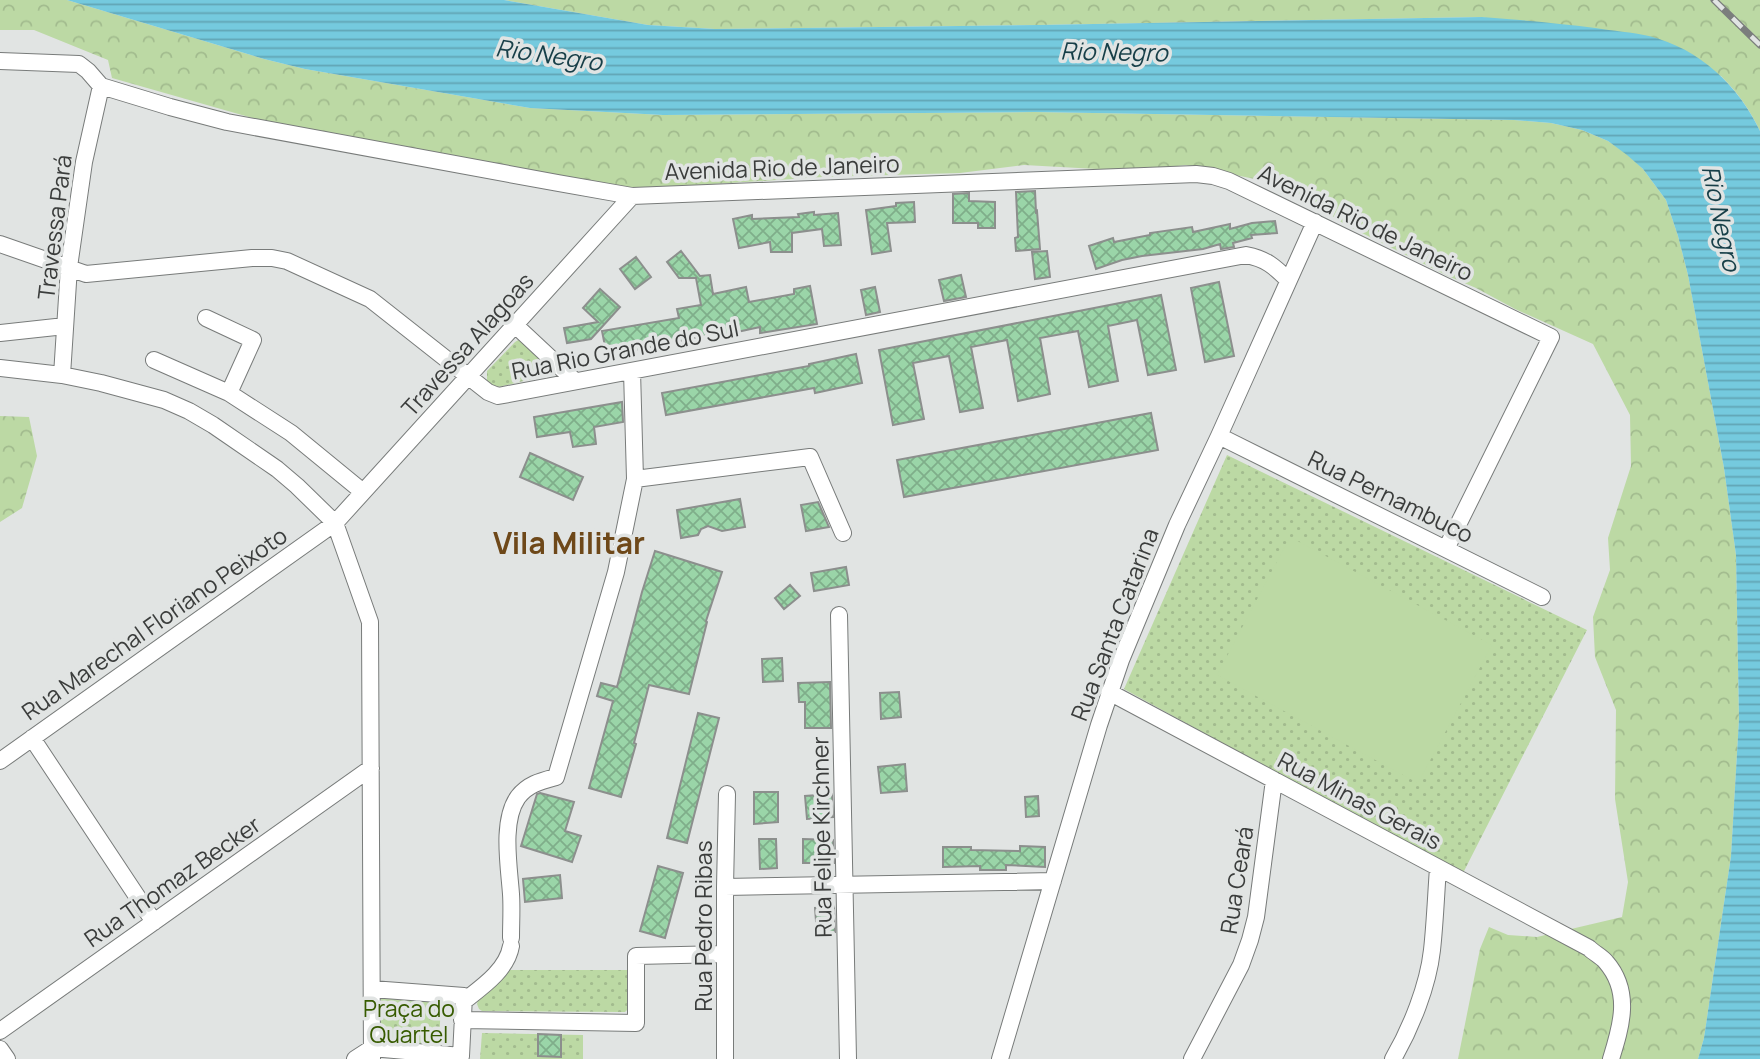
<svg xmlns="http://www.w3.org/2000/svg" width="1760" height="1059" viewBox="0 0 1760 1059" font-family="Manrope,sans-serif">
<defs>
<pattern id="green-dots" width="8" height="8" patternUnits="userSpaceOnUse" patternTransform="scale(1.75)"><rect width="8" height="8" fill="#bcd9a4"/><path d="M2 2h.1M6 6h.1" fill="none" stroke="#a2bb8e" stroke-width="1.8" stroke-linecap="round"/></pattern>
<pattern id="forest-crowns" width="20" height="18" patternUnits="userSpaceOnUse" patternTransform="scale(1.75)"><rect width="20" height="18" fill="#bcd9a4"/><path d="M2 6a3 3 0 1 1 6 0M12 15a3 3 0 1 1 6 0" fill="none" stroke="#a2bb8e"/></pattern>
<pattern id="water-rules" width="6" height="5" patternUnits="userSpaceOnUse" patternTransform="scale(1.75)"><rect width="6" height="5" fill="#75cade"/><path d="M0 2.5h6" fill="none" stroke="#61a5b5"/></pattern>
<pattern id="building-cross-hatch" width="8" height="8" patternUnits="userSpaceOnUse" patternTransform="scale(1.75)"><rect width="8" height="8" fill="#9ad5a8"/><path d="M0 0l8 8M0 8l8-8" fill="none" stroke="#7fae8a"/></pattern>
</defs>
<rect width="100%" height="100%" fill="#e1e4e3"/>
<path fill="url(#green-dots)" d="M520,339L557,373L498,387L487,383V371L515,342Z
M1227,455L1587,630L1462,875L1124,689Z
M510,970H629L628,1009L625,1012L482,1011L479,1009L477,1004L479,997Z
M381,994L441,998L439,1049L377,1045Z
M482,1033L583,1035V1059H480Z"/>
<path fill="url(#forest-crowns)" d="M0,0H67L264,59L305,69L530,108L663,115L1034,112L1514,120L1551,123L1582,130L1608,141L1627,154L1643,169L1666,200L1678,236L1688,275L1724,468L1736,555L1739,719L1731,856L1704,1038L1698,1059H1458L1480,949L1489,927L1508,935L1537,937L1622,917L1628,882L1615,799L1616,710L1595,657L1593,617L1610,570L1608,538L1631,466L1630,415L1593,344L1515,309L1476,288L1448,276L1346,225L1284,185L1186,165L1133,171L1024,165L960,173L822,177L638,189L558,175L347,145L112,78L108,60L34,30H0Z
M504,0H1760V131C1750,110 1738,93 1721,76L1482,17L1039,25L715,29L648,25Z
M0,416L29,417L37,456L22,508L0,522Z"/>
<path fill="#bcd9a4" d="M1290,537L1492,645L1418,783L1217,675Z"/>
<path fill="url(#water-rules)" d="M67,0H504L648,25L715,29L1039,25L1482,17C1520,20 1558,23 1595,28C1613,31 1632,32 1649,36C1700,49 1738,85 1760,131V1059H1698L1704,1038L1731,856L1739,719L1736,555L1724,468L1688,275L1678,236L1666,200L1643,169L1627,155L1608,141L1582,130L1551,123L1514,120L1034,112L663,115L530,108L305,69L264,59Z"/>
<path fill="url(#building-cross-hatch)" stroke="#8c8f8d" stroke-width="2" d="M1035,191L1036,212L1037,211L1040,249L1016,251L1015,238L1018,237L1016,192Z
M969,193V201L995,202V228H978V223H953V194Z
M914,202L915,222L887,223L891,251L872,254L866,210L896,206V203Z
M814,212V215L838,213L841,245L824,246L822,229L792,233V252H771L770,242L739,248L733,219L752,215V219L799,217L798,214Z
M1275,221L1277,233L1251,235L1252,238L1233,243L1234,247L1221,249L1220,244L1203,249L1142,256L1122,260L1096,269L1089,246L1113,238L1114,242L1150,235V233L1192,227L1193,232L1230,224V229L1252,223Z
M681,251L700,276L710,275L713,294L746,287L749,302L794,294V289L810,286L817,324L760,333V327L714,337L713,334L607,356L602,331L679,318L677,309L701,305L696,278H679L667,262Z
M1047,251L1050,277L1035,279L1032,252Z
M636,257L651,277L635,289L620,269Z
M961,275L966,297L944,301L939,280Z
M1219,282L1234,356L1205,362L1191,288Z
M875,287L880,312L866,315L861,290Z
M600,289L620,307L591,339L567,343L564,328L598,322L583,308Z
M1161,295L1176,370L1148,375L1137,320L1108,326L1118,381L1089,387L1078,331L1040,338L1050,394L1018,401L1007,340L971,347L983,408L960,412L949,356L913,363L924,419L893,425L879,350Z
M856,354L862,383L815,393L814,388L666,415L662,393L809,366V364Z
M622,402L623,422L594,427L596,444L573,447L570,432L537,437L534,417Z
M1151,413L1158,450L904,497L897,460Z
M530,453L583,477L573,500L520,477Z
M740,499L745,527L722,531L708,526L701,529L698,535L681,538L677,510Z
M818,502L829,527L806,531L801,505Z
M655,551L722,572L706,621L707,622L689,694L649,685L634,743L636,744L621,797L589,788L613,701L597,696L601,683L617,687L642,592Z
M846,567L849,585L814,591L811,573Z
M790,585L800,596L784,609L775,598Z
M782,658L783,681L763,682L762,659Z
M830,682L831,728H805V702H799L798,683Z
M899,692L901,717L881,719L880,693Z
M698,713L719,718L687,843L667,838Z
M905,764L907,791L881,793L878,767Z
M754,792H778V822L754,824Z
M540,793L574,802L565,831L581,836L572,862L521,846L537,794Z
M832,794L833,817L807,819L805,796Z
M1038,796L1039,816L1026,817L1025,797Z
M759,839H776L777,868L760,869Z
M803,839L833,840L834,863H803Z
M1020,846L1045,847V867L1006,865V870H980V866L943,867V847H971V850L1020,851Z
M658,866L683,873L665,938L640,931Z
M560,875L562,898L525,902L523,879Z
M834,906L835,932L817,934L815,908Z
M538,1034L561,1035V1057L538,1056Z"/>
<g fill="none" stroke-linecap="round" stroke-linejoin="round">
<g stroke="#787b7a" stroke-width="18">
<path id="minor" d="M0,61L79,64L88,71L101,86L170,107L227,122L558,183L632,196L1196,174L1213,176L1229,181L1551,337L1446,549
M0,244L86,274L252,258H272L287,261L370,299L488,392L498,396L1246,255C1266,259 1274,266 1288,280
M206,318L253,340L229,393
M515,325L575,381
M0,333L65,326
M154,360L229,393L291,433L363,492
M0,368L62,375L101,383L164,400L189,411L213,425L277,469L297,486L335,523L370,622L372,1059
M62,375L69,267L84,162L101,86
M1219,436L1542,597
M635,479L810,457L843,533
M839,615L848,1059
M1109,692L1589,948C1594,953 1602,957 1606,962C1632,992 1621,1027 1611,1059
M32,738L154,922
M0,761L335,523L632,196
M725,887L1053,881
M511,938C511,923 512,908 511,894C509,866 501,821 518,797C528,784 541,781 556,777L616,572L635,479L632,371
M464,1001C482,987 507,970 511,946
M462,1020L636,1023V956L725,954
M0,1031L371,768
M0,1049L7,1059
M355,1059L372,1048L461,1056L464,996L372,989
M725,1059V887L727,794
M1000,1059L1099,725L1121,660L1177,525L1219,436L1315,222
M1192,1059L1241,965L1250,940L1256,917L1274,780
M1393,1059C1411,1028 1428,986 1432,950C1435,923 1436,895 1438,868"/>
</g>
<use href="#minor" stroke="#fff" stroke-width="16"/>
<g stroke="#7b7e7d" stroke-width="7">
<path id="rail" d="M1714,0L1760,45"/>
</g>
<use href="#rail" stroke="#e1e4e3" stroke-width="4.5" stroke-dasharray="13" stroke-linecap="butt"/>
</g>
<g text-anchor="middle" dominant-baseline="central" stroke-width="7" stroke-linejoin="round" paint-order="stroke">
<g font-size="23" fill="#3b3d3c" stroke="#e1e4e3">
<text transform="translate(782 167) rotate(-2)">Avenida Rio de Janeiro</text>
<text transform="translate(1366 222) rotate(26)">Avenida Rio de Janeiro</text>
<text transform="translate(54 227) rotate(-83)">Travessa Pará</text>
<text transform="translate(467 344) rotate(-48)">Travessa Alagoas</text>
<text transform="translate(625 349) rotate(-11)">Rua Rio Grande do Sul</text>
<text transform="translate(1391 496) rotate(26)">Rua Pernambuco</text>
<text transform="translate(154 623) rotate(-35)">Rua Marechal Floriano Peixoto</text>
<text transform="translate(1114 624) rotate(-69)">Rua Santa Catarina</text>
<text transform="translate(1360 800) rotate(28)">Rua Minas Gerais</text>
<text transform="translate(821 837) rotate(-91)">Rua Felipe Kirchner</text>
<text transform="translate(1236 880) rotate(-81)">Rua Ceará</text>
<text transform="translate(172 881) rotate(-35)">Rua Thomaz Becker</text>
<text transform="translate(703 926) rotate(-90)">Rua Pedro Ribas</text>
</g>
<g font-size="23" fill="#375b00" stroke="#e1e4e3">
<text x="409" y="1008">Praça do<tspan x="409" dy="26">Quartel</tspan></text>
</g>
<g font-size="24" font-style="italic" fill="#173f48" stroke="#e1e4e3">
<text transform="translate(1114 51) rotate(1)">Rio Negro</text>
<text transform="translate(549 54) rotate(8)">Rio Negro</text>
<text transform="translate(1722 218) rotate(78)">Rio Negro</text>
</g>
<g font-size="30" font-weight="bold" fill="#6e4819" stroke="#e1e4e3">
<text x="569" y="542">Vila Militar</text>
</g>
</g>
</svg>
